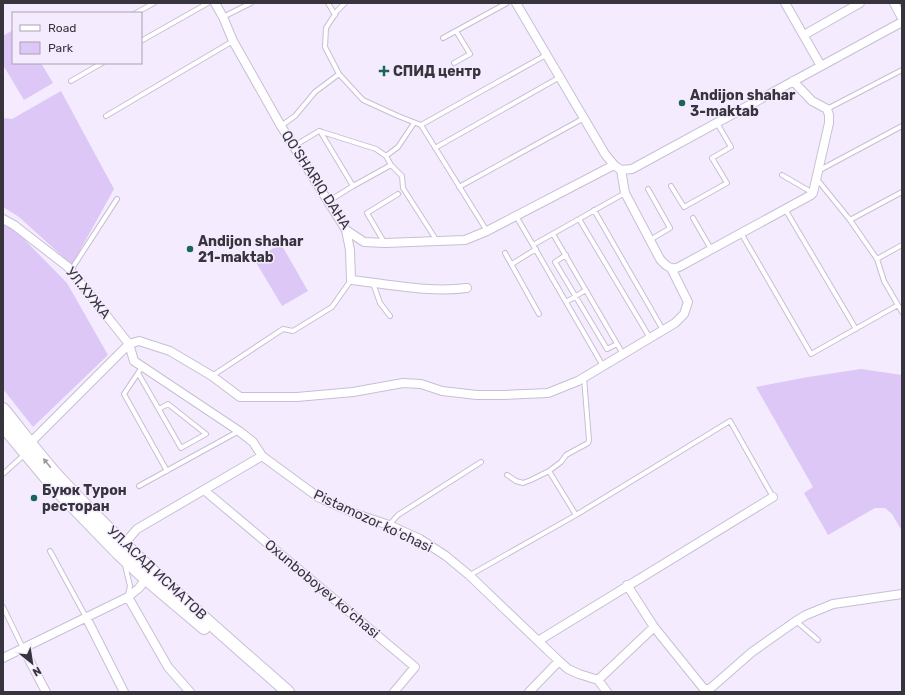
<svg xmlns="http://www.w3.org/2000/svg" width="905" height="695" viewBox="0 0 905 695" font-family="Rubik,sans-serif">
<rect width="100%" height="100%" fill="#f4ecfe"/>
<path fill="#dcc7f6" d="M13,30V63H41L53,83L24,100L3,65V36Z
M61,91L114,189L72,265L19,217L3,207V118L12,119Z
M3,224L15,230L67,283L108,355L33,427L3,389Z
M281,244L308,291L282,306L254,259Z
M861,369L902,375V531L892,514L885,508H875L828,535L804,493L813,487L756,387L808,377Z"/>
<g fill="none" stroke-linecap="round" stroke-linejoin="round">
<g stroke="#c8bed5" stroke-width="6">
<path id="service" d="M328,3L335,15
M345,3L337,11L326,28L325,47L339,74L363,100L398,116L421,125L487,231
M136,13L154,3
M223,17L251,3
M443,38L507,3
M141,41L208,3
M454,63L470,54L456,31
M71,81L102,63
M827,109L902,70
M106,116L233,41
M421,125L546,55
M281,126L295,116L315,92L339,74
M320,131L353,186L329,201
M294,146L319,131L376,149L386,156L398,147L414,123
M435,148L560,77
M391,165L402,176L403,188L437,241
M818,171L902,126
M782,175L813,193
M816,178L850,220L902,192
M353,186L391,165L386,156
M671,186L684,207L727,183L712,158L731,147L717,123
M459,187L584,118
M648,189L670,228L650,240
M785,209L856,329
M594,210L663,330
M516,216L533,245L625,193
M693,218L711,249
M579,219L650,338
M850,220L877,259L902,245
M741,233L811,354L898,305
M553,234L623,354
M384,242L367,213L398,194
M533,245L603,366
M505,253L539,314
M566,255L555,262L607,349L617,344
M877,259L884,281L902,312
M512,264L536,249
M71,270L117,199
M373,283L380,303L390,316
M566,302L586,290
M142,367L124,394L167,471
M138,373L181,448L206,434L168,404L159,409
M212,376L283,329L293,331L332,307L351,280
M549,471L576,515
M3,474L25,454
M507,475L516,481L523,483L531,480L549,471L561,462L566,455L588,443L589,440L584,378
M139,486L239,431
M389,525L398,515L481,462
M50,551L86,617
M125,565L130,586L128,595
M470,575L576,515L730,421L773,497
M3,607L23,648
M796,621L818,640"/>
</g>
<g stroke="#c8bed5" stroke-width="10">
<path id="minor" d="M215,3L223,17L233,41L281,126L346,230L364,242L385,243L465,240L487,231L614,165
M516,3L605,154L614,165L621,170L632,169L902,22
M785,3L821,66
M894,3L902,18
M804,35L860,3
M621,170L625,193L660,259C665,265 671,271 679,267L811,195L813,193L829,123V115L827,109L812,101L793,81
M3,219L14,225L68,267L129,344L134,361L239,431L253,442L262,456L318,497L356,514L389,525L420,539L446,556L469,575L559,661L568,669L579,674L598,680L607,692
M346,230L350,250L351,280C389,284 429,293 467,288
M28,445L129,344L139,341L170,351L212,376L240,397H297L353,392L403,383L421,384L442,391L477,395H503L548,393L578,381L675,323L684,314L688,302L671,268
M204,490L415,667L394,692
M124,544L137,529L262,456
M627,585L654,627L704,689H709L712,687L752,652L796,621L806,615L833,604L902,594
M128,597L168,667L190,692
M86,617L124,692
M538,641L773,497
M23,648L46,692
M3,658L128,597L139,588L149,575
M598,680L654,627
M529,692L559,661"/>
</g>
<g stroke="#c8bed5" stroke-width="14">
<path id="primary" d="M3,409C23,433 41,459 63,482C133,557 211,624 288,692
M3,426L53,486L118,553L146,579L204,628"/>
</g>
<use href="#service" stroke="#fff" stroke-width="4"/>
<use href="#minor" stroke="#fff" stroke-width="8"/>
<use href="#primary" stroke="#fff" stroke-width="12"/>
</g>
<defs><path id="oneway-solid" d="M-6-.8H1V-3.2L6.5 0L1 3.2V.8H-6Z"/></defs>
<use fill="#9c9a9e" href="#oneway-solid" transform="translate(47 463) rotate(-129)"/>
<g fill="#19645d" stroke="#f4ecfe" stroke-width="1.5">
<path d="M382 65h4v4h4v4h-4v4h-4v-4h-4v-4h4z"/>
<circle cx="682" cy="103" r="4"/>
<circle cx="190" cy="249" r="4"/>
<circle cx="34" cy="498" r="4"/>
</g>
<g text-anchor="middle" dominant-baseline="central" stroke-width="3" stroke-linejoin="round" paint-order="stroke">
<g font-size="14" font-weight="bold" fill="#38343d" stroke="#f4ecfe" text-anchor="start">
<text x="393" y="71">СПИД центр</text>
<text x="690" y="95">Andijon shahar<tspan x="690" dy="16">3-maktab</tspan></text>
<text x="198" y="241">Andijon shahar<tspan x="198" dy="16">21-maktab</tspan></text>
<text x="42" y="490">Буюк Турон<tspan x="42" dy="16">ресторан</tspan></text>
</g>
<g font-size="14" fill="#38343d" stroke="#f4ecfe">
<text transform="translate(316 180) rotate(57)">QO'SHARIQ DAHA</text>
<text transform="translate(88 293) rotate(51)">УЛ.ХУЖА</text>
<text transform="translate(373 521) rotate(25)">Pistamozor koʻchasi</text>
<text transform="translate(157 573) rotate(43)">УЛ.АСАД ИСМАТОВ</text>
<text transform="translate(322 589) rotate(40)">Oxunboboyev koʻchasi</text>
</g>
</g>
<rect width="905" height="695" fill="none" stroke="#38343d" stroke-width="8"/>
<rect x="12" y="12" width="130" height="52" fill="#f4ecfe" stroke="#a9a2b1"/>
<rect x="20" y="25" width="20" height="6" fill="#ffffff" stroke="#a9a2b1"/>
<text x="48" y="32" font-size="12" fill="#38343d">Road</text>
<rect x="20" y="42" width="20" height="12" fill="#dcc7f6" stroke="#a9a2b1"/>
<text x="48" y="52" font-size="12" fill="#38343d">Park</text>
<g transform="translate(32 663) rotate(150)" stroke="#f4ecfe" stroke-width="3" paint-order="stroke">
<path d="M0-3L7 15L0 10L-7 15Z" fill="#38343d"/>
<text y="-6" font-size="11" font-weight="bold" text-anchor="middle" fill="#38343d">N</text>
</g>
</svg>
